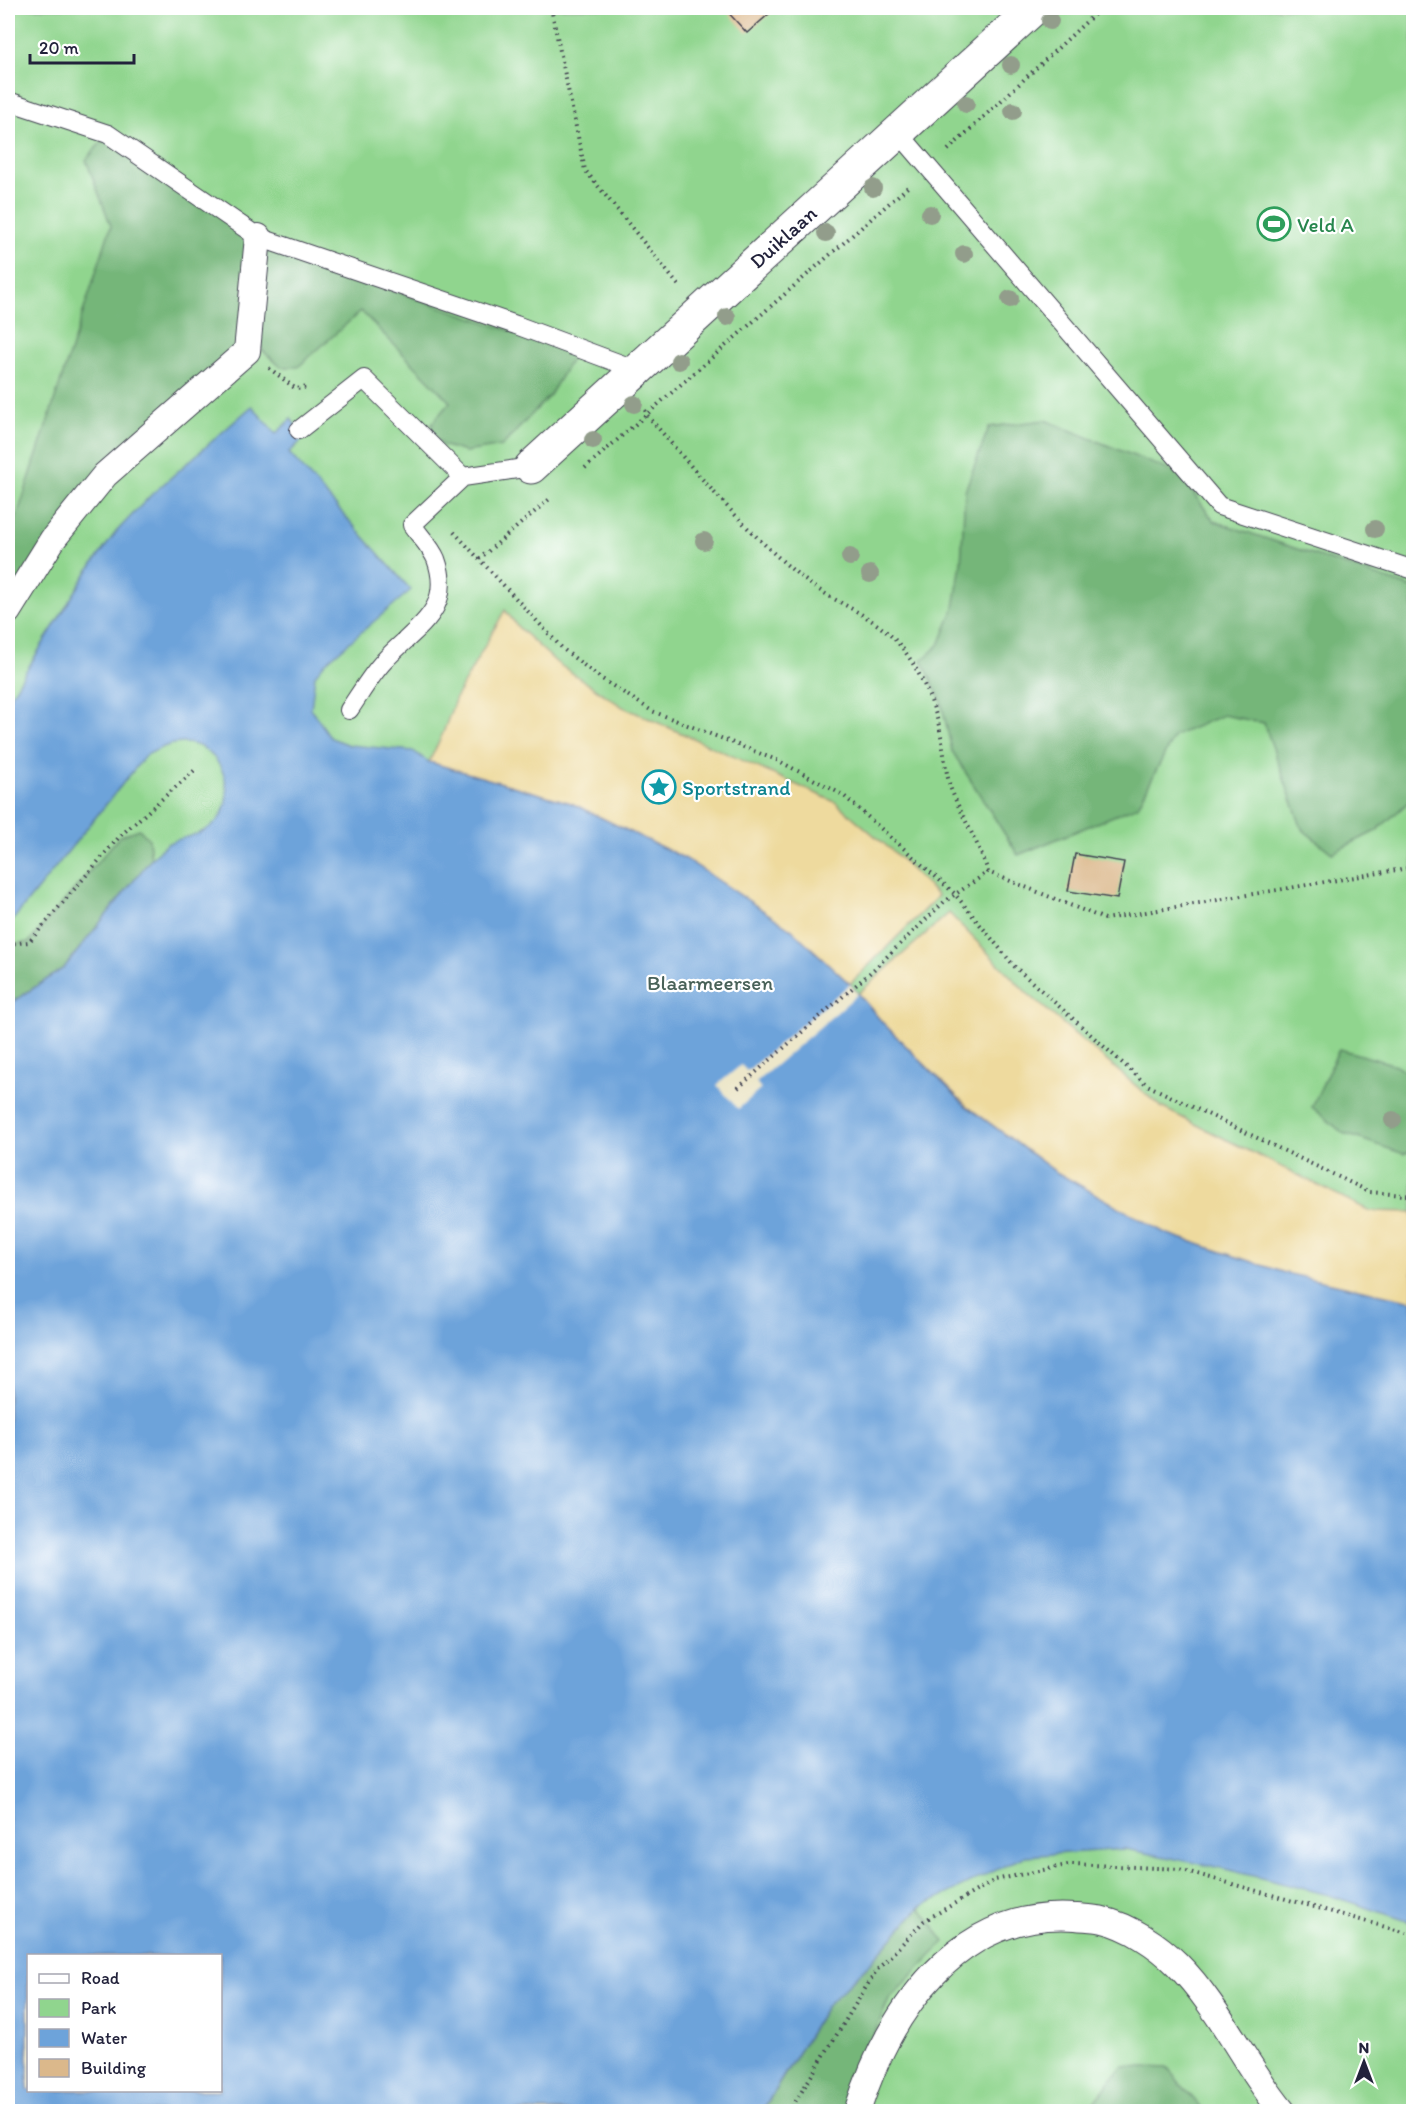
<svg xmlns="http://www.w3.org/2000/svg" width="1421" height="2119" viewBox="0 0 1421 2119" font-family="Itim,sans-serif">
<rect width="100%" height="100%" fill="#fff"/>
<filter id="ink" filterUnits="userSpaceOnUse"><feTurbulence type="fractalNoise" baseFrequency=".0167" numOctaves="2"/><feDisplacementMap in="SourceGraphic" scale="12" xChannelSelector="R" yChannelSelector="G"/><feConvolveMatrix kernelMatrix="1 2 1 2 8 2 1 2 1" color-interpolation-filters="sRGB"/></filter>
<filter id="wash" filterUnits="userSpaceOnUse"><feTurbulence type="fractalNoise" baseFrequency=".008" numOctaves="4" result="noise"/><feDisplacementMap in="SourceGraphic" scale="24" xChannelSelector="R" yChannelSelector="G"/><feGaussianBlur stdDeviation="1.35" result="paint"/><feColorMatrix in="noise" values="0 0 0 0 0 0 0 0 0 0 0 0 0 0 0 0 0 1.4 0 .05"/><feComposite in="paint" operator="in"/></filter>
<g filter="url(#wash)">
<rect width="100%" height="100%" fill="#ede7ca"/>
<path fill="#90d58e" stroke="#597c64" stroke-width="1.5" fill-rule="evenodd" d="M8,8H1413V2111L8,2112ZM28,1956H220V2090H28Z"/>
<path fill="#74b679" stroke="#4b6c5a" stroke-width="1.5" d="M108,134L258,237L247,351L105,475L8,611V544L111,226L86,160Z
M266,247L575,353L550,395L502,446L465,452L442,445L432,434V423L450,402L361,311L298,367H281L262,350L258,329Z
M1045,420L1179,474L1214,521L1413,588V798L1376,831L1332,853L1302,829L1264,723L1223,715L1174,736L1138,806L1018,855L952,751L941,701L922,660L939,645L954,608L961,564L965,491L989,427Z
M139,829L149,839L151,859L64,968L8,1005V945L29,942L120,836Z
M1339,1049L1396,1065L1413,1077V1151L1404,1154L1343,1133L1312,1107Z
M920,1907L945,1942L889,1999L842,2111L762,2112L827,2005L871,1962Z
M1122,2066L1167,2068L1204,2111H1087Z"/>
<path fill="#eeda9e" stroke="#887e6c" stroke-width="1.5" d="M505,610L518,627L557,663L623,707L835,802L896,854L938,896L850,984L791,929L686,859L571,803L429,762L443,733L456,697Z
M949,913L1027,993L1161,1107L1370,1211L1413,1212V1301L1285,1273L1165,1233L1056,1172L967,1106L883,1023L858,994Z"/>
<path fill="#6da3da" stroke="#48628a" stroke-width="1.5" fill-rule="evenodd" d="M252,406L276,434L291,419L305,437L289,453L411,590L325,663L315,675L311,709L331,738L349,745L413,751L429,762L571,803L686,859L791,929L850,984L883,1023L966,1106L1056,1172L1165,1233L1285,1273L1413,1301V1923L1329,1895L1221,1868L1125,1849L1025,1856L920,1907L871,1962L827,2005L762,2111H8V1005L64,968L151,859C157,854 162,846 169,843C187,835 204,836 218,820C239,793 220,743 184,743C168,743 158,749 145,756L8,926V700L88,571L116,532L151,495ZM28,1956H220V2090H28Z"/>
<path fill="#ede7ca" d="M850,984L858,994L756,1082L761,1089L738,1109L717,1085L741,1065L747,1071Z"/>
<g id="blocks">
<path fill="#dbb88b" d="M724,8H776L747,33Z
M1075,854L1124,862L1117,899L1068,891Z"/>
</g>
</g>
<g filter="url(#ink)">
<use href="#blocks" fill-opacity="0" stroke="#404050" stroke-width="1.5"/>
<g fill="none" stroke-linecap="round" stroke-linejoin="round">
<g stroke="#404050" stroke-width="20">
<path id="service" d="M8,101L108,134L258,237L516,325L637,370
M898,132L1219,506L1414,570
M299,430L364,379L463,477L531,467
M349,710C360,694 371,675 384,661C414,628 455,611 436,559C431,547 419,535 412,525L463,477"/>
</g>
<g stroke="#404050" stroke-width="28">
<path id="pedestrian" d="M8,611L53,539L105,475L247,351L258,237
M857,2112C889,2011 958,1908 1076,1917C1085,1918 1095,1918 1103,1920C1129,1926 1158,1945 1177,1964C1220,2007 1244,2065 1283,2112"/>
</g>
<g stroke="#404050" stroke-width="35">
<path id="minor" d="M531,467L1034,8"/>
</g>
<path stroke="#404050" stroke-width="4" stroke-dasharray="1.5 4.5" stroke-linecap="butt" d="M551,8L585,170L679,286
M948,150L1101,8
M269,368L296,389L309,387
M645,410L647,415C695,471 743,529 800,576C833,604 876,614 903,649C919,670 931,697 938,722C944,744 944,768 951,789C962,817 979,843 988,872L1105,919L1414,867
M585,468L909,186
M454,532L563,649L599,677L652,711L779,761L843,795L954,893L1015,967L1147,1085L1370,1192L1414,1196
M479,559L552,497
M8,944L29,942L120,836L195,770
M738,1088L872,971L944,902L988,872
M789,2112L876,1971L924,1921L995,1880L1072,1864L1179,1869L1414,1935"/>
<use href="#service" stroke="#fff" stroke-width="18"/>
<use href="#pedestrian" stroke="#fff" stroke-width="26"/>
<use href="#minor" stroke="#fff" stroke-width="33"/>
</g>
<g fill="#929d8b">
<circle cx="1050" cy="21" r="9"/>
<circle cx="1011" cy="65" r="9"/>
<circle cx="966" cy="104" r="9"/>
<circle cx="1013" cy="111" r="9"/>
<circle cx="873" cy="188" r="9"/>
<circle cx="930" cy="214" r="9"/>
<circle cx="826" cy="233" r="9"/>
<circle cx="964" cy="254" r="9"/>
<circle cx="1010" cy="299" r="9"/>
<circle cx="727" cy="317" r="9"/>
<circle cx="679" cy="361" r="9"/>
<circle cx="634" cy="404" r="9"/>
<circle cx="593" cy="440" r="9"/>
<circle cx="1375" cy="529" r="9"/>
<circle cx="704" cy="541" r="9"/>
<circle cx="850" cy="557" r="9"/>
<circle cx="870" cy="574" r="9"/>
<circle cx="1393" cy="1120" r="9"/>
</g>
</g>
<defs>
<g id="stadium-ring" transform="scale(1.725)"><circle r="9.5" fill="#fff" stroke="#2e9e5b" stroke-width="1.5"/><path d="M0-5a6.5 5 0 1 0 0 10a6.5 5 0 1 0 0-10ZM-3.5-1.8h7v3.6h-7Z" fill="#2e9e5b"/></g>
<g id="sight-ring" transform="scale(1.725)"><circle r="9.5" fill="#fff" stroke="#0f9aa8" stroke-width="1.5"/><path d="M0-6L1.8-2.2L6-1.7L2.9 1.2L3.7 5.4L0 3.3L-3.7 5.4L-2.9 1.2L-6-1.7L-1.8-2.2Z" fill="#0f9aa8"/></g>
</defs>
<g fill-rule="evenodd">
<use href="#stadium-ring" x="1274" y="224"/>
<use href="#sight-ring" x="659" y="787"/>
</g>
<g text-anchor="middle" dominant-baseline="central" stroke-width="4.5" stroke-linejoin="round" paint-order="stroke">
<g font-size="21" fill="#27864d" stroke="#fff" text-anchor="start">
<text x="1297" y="224">Veld A</text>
</g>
<g font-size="21" fill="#22223b" stroke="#fff">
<text transform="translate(783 237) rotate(-42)">Duiklaan</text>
</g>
<g font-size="21" fill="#0d838f" stroke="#fff" text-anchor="start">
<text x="682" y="787">Sportstrand</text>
</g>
<g font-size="21" fill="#486158" stroke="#fff">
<text x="710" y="982">Blaarmeersen</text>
</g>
</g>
<rect width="1421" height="2119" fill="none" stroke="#fff" stroke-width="30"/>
<rect x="27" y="1954" width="195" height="138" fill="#ffffff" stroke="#a7a7b1" stroke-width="1.5"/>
<rect x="39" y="1974" width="30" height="9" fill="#ffffff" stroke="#a7a7b1" stroke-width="1.5"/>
<text x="81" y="1984" font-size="18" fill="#22223b">Road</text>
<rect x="39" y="1999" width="30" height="18" fill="#90d58e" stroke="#a7a7b1" stroke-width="1.5"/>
<text x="81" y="2014" font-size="18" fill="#22223b">Park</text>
<rect x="39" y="2029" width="30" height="18" fill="#6da3da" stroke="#a7a7b1" stroke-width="1.5"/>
<text x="81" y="2044" font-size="18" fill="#22223b">Water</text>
<rect x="39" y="2059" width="30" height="18" fill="#dbb88b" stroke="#a7a7b1" stroke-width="1.5"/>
<text x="81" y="2074" font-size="18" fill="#22223b">Building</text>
<g transform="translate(1364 2062)" stroke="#ffffff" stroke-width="4.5" paint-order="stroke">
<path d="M0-4.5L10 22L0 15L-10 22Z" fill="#22223b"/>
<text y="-9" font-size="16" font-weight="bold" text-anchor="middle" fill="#22223b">N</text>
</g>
<path d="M30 54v9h104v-9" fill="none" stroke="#22223b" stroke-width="3"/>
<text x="39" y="54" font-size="18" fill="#22223b" stroke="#ffffff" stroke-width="4.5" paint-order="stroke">20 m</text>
</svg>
